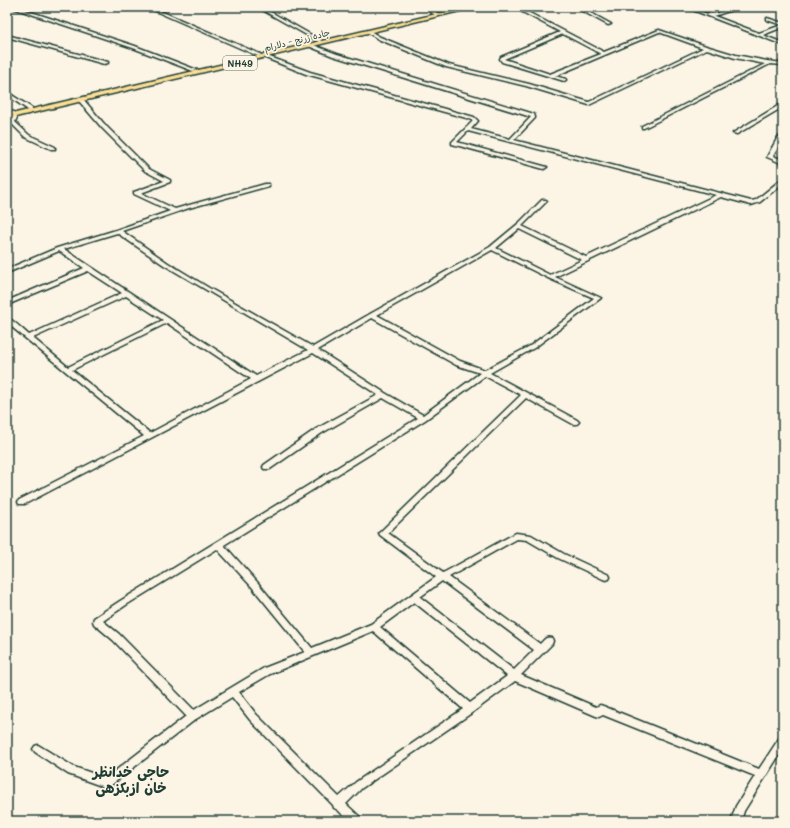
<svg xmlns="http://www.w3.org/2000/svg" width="790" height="828" viewBox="0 0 790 828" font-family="Mali,'Playpen Sans Arabic',sans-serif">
<rect width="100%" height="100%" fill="#fcf5e5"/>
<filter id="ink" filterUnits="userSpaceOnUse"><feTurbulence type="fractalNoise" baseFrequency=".025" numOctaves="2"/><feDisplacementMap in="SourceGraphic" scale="8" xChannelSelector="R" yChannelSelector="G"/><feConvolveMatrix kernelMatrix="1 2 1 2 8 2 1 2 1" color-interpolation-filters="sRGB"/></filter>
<g filter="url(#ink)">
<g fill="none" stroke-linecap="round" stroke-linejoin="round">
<g stroke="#1f3d34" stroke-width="3">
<path id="minor" d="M10,7H16L135,46L197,70L193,71L133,48Z
M146,7H151L262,55L258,56Z
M257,7H262L322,41L319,42Z
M427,7H431L432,9L440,15L437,16L429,11Z
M451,7H456L461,10L458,11Z
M513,7H518L604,52L659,30L706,46L736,55L767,61L783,63V65L770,64L644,128H642V126L765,64L735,58L707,49L589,105L526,86L446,67L378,39L367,32L370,31L380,37L449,65L529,84L589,102L703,48L659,32L555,76L566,79V80L564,81L502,62L500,59L501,57L560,32ZM563,34L601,54L550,74L504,59Z
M575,7H580L611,24L608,25Z
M685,7C694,7 701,13 710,14C717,15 731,7 741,7L714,16L759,33L782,25L767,20V18L783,23V27L763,35L783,43V45Z
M7,35L108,62V63L104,64L7,37Z
M306,43H308L337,54L534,114L535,117V118L514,140L751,201L756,200L783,178V183L760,202L751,205L721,197L555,277L601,298L534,348L490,373L577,420L579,422L577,424H573L526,398L388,533L443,573L516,533L531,535L564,554L609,575L610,577L609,579L606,580L603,579L558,558L527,540L517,539L449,577L540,644C544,640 546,636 552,638L553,641L552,644L521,675L596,707L600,705L603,706L759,769L780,737L783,736V749L744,811L741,821H731L736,806L755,776L603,715L599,717L596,716L515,681L473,712L362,788L346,804L360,817L361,821H349L338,810L334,808L333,805L250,720L232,697L196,719L110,786L107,788L68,774L35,752L33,749L35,746L38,745L74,767L106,778L186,716L113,640L94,624L93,621L94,618L120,601L418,418L383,398L322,433L270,469H264L263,467L264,465L316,429L378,395L313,353L25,504H19L18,502L19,500L144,436L7,323V317C13,320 23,330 29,335L122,293L88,271L7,305V301L84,268L59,251L7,273V269L57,248L116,230L170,211L134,194V192L164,181L145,171L102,128L79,101V99H83L106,126L149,169L170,180V182L141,193L175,209L265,184H269V186L189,208L122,231L168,263L209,288L313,347L370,314L490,247L519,223L542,200H546L547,201L522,226L586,257L716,195L468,131L457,142L547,167L544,169L452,144V142L473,121L470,119L306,74L263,57L267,56L310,72L474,117L478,121L471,129L510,139L531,117L333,56L306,45ZM519,229L582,260L550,275L496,248ZM117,233L164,265L308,350L256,376L64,249ZM492,250L548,278L594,298L530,346L485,370L460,361L377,315ZM126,296L163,320L68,367L33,338ZM372,318L456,365L480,373L423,415L385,393L318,350ZM167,323L251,379L150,433L72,370ZM485,376L521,395L379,533L380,535L436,577L371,624L312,648L258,583L224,545L425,420ZM217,549L252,587L305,652L264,668L194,710L119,634L103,621L126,605ZM442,581L534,650L514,670L420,597ZM414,602L507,676L470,703L380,627ZM373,631L463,709L356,782L339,797L256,714L239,692L270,674Z
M7,92L32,108V110H28L7,95Z
M781,104H783V107L737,134L733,133Z
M11,112C14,111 17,113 18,115L15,122L29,135L55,147V149H51L25,137L10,122L13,115L11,113Z
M783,136V139L773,156L783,160V164L767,157L778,137Z"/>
</g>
<g stroke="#1f3d34" stroke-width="3">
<path id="highway" d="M466,7H477L7,119V115Z"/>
</g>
<use href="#minor" fill="#fcf5e5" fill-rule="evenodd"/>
<use href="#highway" fill="#fcde96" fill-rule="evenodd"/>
</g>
</g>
<g text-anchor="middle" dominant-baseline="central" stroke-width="3.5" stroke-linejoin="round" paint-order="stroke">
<g font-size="9" fill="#1f3d34" stroke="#fcf5e5">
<text transform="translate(297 40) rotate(-14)">جاده زرنج - دلارام</text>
</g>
<rect fill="#fcf5e5" stroke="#617469" stroke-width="1" x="223" y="56" width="34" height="14" rx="3"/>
<g font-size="9" font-weight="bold" fill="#1f3d34">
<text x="240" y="63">NH49</text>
</g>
<g font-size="14" font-weight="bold" fill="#1f3d34" stroke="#fcf5e5">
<text x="131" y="771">حاجی خدانظر<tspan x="131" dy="16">خان ازبکزهی</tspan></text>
</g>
</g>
<rect width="790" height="828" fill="none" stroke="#fcf5e5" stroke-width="24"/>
<rect x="12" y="12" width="766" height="804" fill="none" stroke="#1f3d34" stroke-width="1.5" filter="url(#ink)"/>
</svg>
